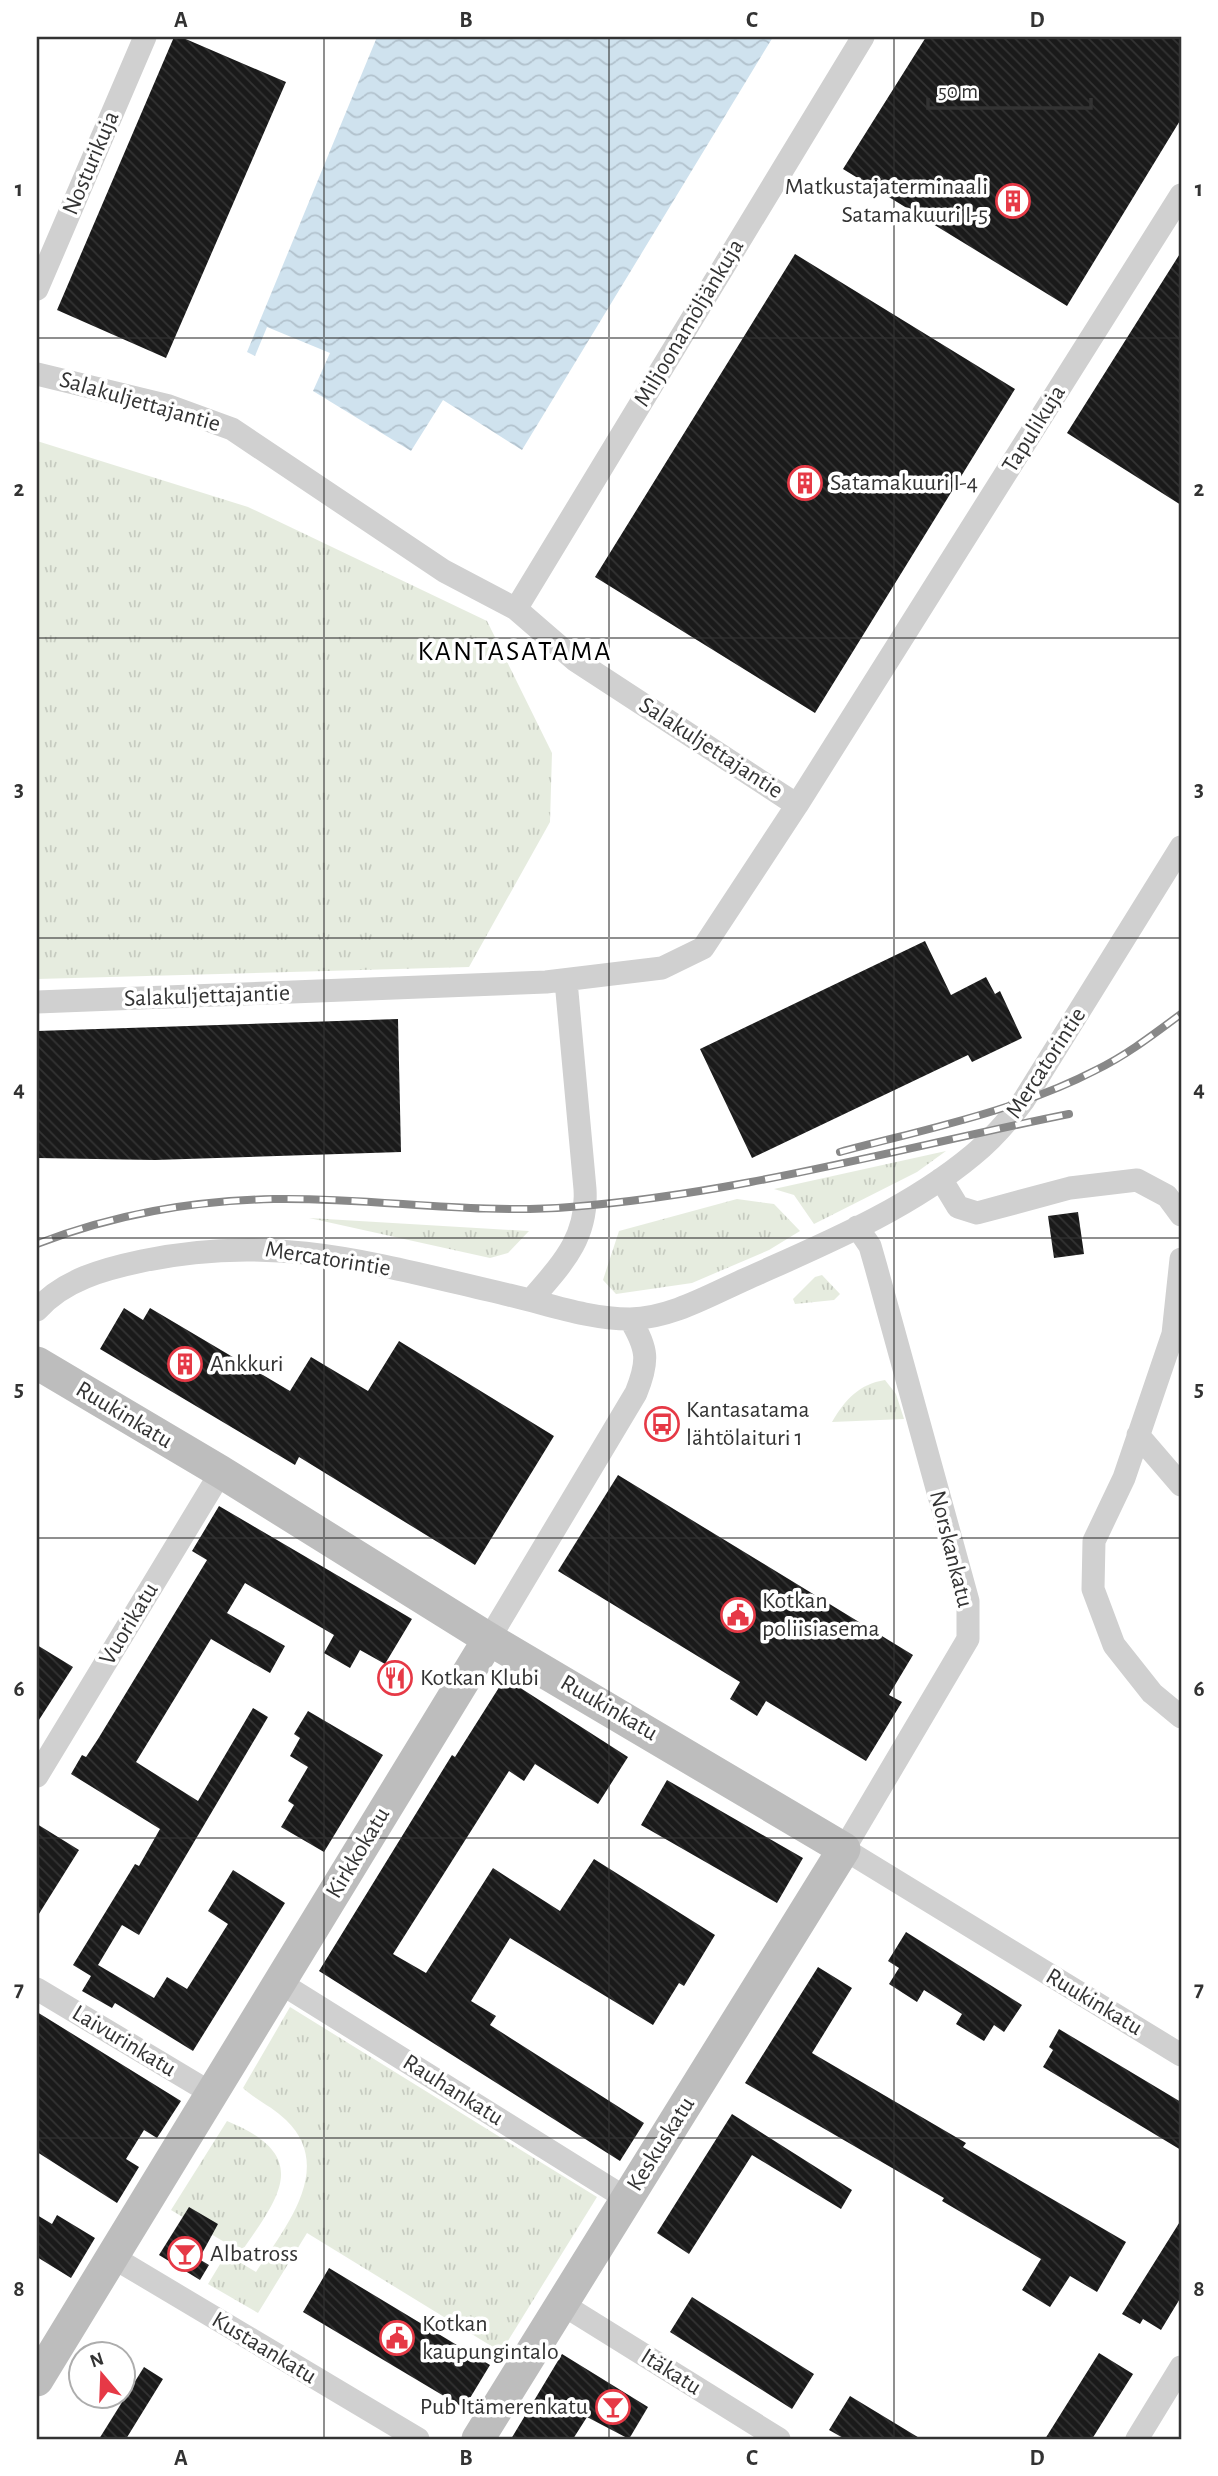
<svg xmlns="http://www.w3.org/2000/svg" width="1218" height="2476" viewBox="0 0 1218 2476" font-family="'Alegreya Sans',sans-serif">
<defs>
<pattern id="grass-tufts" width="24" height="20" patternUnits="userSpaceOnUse" patternTransform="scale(1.75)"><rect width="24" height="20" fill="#e6ecdf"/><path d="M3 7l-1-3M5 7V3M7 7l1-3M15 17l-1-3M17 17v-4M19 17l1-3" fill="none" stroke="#c6cbc0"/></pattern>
<pattern id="water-waves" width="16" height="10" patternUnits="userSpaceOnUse" patternTransform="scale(1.75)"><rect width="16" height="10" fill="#cfe2ee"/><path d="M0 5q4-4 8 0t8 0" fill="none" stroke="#b2c2cd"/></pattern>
<pattern id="building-back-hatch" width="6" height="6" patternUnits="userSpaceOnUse" patternTransform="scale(1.75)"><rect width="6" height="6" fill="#1a1a1a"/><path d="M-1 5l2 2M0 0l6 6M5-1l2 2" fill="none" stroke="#333"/></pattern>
</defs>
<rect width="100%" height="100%" fill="#fff"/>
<path fill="url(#grass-tufts)" d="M37,441L248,507L487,621L552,753L550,822L469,967L37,979Z
M946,1151L917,1172L814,1224L794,1195L774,1189Z
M737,1199L774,1204L800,1231L769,1250L692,1283L616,1294L603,1280L619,1231Z
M309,1218L529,1231L508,1253L490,1258Z
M822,1275L840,1294L834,1300L795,1304L793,1299L815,1277Z
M885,1380L896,1394L904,1419L832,1422C845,1400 859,1384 885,1380Z
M290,2007L597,2197L501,2352L307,2233L258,2313L208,2284L231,2246L171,2210L227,2121C318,2158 275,2201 236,2260L256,2272C284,2229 336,2168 286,2120C273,2107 256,2100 243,2088Z"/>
<path fill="url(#water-waves)" d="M377,37H773L522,450L443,400L411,451L313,391L330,353L267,327L255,356L247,352Z"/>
<path fill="url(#building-back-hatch)" d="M174,37H181L286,82L166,358L57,310Z
M926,37H1181V119L1067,306L843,169Z
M1181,252V505L1067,433Z
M795,254L1015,389L815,713L595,577Z
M925,941L951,995L986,977L995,994L1000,991L1022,1038L972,1062L968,1055L752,1158L700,1049Z
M398,1019L401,1152L155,1160L37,1158V1031Z
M1078,1212L1084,1254L1054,1258L1048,1216Z
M124,1308L143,1320L150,1308L290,1391L311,1357L368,1391L399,1341L554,1436L475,1565L299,1457L295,1465L100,1349Z
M618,1475L913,1655L889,1695L902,1702L866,1761L766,1701L757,1716L730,1699L740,1682L558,1571Z
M219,1506L412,1619L385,1664L360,1650L350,1668L324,1653L334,1635L245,1583L227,1613L285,1646L270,1673L211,1639L136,1762L198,1801L253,1708L268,1717L139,1935L122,1925L98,1965L154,1998L167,1977L187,1989L228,1924L208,1911L233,1870L285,1903L193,2051L115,2003L112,2008L82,1991L91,1976L73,1965L135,1864L139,1866L160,1829L71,1774L82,1755L86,1757L98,1739L207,1560L192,1551Z
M37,1645L73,1667L37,1723Z
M505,1678L628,1757L598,1804L535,1764L524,1781L509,1771L393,1954L426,1973L493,1868L560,1911L594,1859L715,1935L684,1986L679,1983L653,2025L510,1938L471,2001L496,2016L490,2025L644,2123L620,2161L319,1971L452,1755L455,1757Z
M308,1711L383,1755L324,1852L281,1827L294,1805L288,1801L308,1767L290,1756L300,1738L294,1734Z
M667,1780L803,1858L777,1903L641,1825Z
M37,1824L79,1850L37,1917Z
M906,1932L1022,2005L1004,2032L994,2025L984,2041L956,2024L962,2014L924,1990L917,2002L889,1984L899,1968L888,1961Z
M818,1967L852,1988L812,2053L966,2143L963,2147L1126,2242L1097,2292L1070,2276L1050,2307L1022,2290L1041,2259L942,2201L944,2198L745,2083Z
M37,2012L181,2101L157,2138L144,2130L126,2159L139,2167L117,2203L37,2152Z
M1059,2029L1181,2102V2150L1043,2067L1053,2050L1049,2047Z
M732,2114L852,2190L841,2209L752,2155L689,2254L657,2233Z
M189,2207L218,2224L199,2259L209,2265L200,2280L159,2255Z
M37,2215L52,2224L57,2215L95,2238L71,2278L37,2257Z
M1181,2220V2297L1161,2330L1143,2319L1140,2324L1122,2314Z
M329,2268L490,2365L464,2408L303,2312Z
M692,2297L814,2374L792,2409L670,2332Z
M1099,2353L1133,2374L1092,2439H1045Z
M562,2354L648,2407L629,2439L587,2417L573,2439H511Z
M144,2367L163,2379L126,2439H99Z
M850,2396L921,2439H845L829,2430Z"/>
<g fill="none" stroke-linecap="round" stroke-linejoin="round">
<path stroke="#d0d0d0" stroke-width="23" d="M37,289L145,37
M37,374L169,406L232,429L444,571L516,609L575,660L797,805L703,948L662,968L546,982L37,1002
M516,609L863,37
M797,805L1181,195
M941,1179L958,1207L977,1213L1070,1188L1137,1180L1167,1196L1181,1215
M857,1227L870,1246L876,1267L968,1601V1639L844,1849L1181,2055
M1181,1259L1173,1334L1124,1478L1094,1541L1093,1589L1114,1645L1152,1693L1181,1717
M531,1300C562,1264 588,1238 585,1189L566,981
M37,1310C63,1280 104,1269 142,1261C276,1232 379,1265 509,1295C548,1304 588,1319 630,1319C671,1318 710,1295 746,1279C824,1244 907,1210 973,1155C993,1139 1009,1120 1024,1100L1181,847
M1138,1435L1181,1485
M489,1639L636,1393C649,1361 648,1349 630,1319
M37,1776L221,1472
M279,1982L627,2199
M37,1989L211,2093
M111,2256L418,2439
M562,2304L779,2439
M1137,2439L1181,2367"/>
<path stroke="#bdbdbd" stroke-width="33" d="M37,1363L221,1472L489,1639L844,1849L478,2439
M37,2380L489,1639"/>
<g stroke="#888" stroke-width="8">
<path id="rail" d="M840,1152C926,1129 1017,1111 1096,1070C1127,1055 1154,1034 1181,1014
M37,1244C115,1214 191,1201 274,1199C373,1197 471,1215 570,1207C739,1194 904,1147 1069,1114"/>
</g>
<use href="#rail" stroke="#fff" stroke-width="5" stroke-dasharray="16" stroke-linecap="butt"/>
</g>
<path fill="none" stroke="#333" stroke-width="2" stroke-opacity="0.55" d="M324,37V2439M609,37V2439M894,37V2439M37,338H1181M37,638H1181M37,938H1181M37,1238H1181M37,1538H1181M37,1838H1181M37,2138H1181"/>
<defs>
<g id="building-ring" transform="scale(1.75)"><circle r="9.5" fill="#fff" stroke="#e63946" stroke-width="1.5"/><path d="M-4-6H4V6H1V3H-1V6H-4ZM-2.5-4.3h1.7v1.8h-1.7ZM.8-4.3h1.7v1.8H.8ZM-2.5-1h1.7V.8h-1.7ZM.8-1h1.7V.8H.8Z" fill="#e63946"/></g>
<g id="bus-ring" transform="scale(1.75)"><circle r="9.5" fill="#fff" stroke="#e63946" stroke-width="1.5"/><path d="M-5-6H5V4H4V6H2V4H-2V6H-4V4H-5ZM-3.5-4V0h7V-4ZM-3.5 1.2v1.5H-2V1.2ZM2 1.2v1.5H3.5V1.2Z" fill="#e63946"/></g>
<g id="civic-ring" transform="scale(1.75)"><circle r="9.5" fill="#fff" stroke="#e63946" stroke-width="1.5"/><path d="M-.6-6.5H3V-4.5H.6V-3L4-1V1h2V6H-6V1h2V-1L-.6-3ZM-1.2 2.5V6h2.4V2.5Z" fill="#e63946"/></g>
<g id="restaurant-ring" transform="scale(1.75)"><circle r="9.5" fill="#fff" stroke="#e63946" stroke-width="1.5"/><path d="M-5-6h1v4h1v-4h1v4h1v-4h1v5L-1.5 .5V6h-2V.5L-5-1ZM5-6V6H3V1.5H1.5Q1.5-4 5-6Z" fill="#e63946"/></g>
<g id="bar-ring" transform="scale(1.75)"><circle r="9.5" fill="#fff" stroke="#e63946" stroke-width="1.5"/><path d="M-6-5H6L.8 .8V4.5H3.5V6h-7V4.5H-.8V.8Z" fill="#e63946"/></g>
</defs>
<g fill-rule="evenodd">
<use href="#building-ring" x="1013" y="201"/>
<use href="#building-ring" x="805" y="483"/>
<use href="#building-ring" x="185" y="1364"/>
<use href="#bus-ring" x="662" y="1424"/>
<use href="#civic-ring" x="738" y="1615"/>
<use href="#restaurant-ring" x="395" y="1678"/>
<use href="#bar-ring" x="185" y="2254"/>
<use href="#civic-ring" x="397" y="2338"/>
<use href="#bar-ring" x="613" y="2407"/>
</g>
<g text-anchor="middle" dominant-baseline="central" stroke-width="7" stroke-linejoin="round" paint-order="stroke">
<g font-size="24" fill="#333" stroke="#fff">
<text transform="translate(91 163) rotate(-67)">Nosturikuja</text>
<text transform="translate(689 323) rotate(-59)">Miljoonamöljänkuja</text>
<text transform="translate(140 402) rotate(16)">Salakuljettajantie</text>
<text transform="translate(1034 429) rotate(-58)">Tapulikuja</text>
<text transform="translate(711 748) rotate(33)">Salakuljettajantie</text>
<text transform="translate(207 996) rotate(-2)">Salakuljettajantie</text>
<text transform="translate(1046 1063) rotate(-57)">Mercatorintie</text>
<text transform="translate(328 1259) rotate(9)">Mercatorintie</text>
<text transform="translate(124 1415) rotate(31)">Ruukinkatu</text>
<text transform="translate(951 1549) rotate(76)">Norskankatu</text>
<text transform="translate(129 1624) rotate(-59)">Vuorikatu</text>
<text transform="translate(609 1708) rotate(30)">Ruukinkatu</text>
<text transform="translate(358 1853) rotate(-59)">Kirkkokatu</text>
<text transform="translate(1094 2002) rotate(31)">Ruukinkatu</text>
<text transform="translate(124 2041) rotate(31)">Laivurinkatu</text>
<text transform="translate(453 2090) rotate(32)">Rauhankatu</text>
<text transform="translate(661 2144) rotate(-58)">Keskuskatu</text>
<text transform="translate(264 2348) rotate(31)">Kustaankatu</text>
<text transform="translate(671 2372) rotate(32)">Itäkatu</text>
</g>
<g font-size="24" fill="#333" stroke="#fff" text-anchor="start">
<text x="988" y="187" text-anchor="end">Matkustajaterminaali<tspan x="988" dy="28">Satamakuuri I-5</tspan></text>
<text x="830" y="483">Satamakuuri I-4</text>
<text x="210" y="1364">Ankkuri</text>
<text x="686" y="1410">Kantasatama<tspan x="686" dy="28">lähtölaituri 1</tspan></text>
<text x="762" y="1601">Kotkan<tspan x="762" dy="28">poliisiasema</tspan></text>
<text x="420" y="1678">Kotkan Klubi</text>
<text x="210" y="2254">Albatross</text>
<text x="422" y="2324">Kotkan<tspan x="422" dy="28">kaupungintalo</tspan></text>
<text x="588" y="2407" text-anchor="end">Pub Itämerenkatu</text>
</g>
<g font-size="28" letter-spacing="2" fill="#000" stroke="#fff">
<text x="515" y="652">KANTASATAMA</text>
</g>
</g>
<rect width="1218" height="2476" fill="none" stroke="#ffffff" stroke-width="77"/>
<g transform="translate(102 2375) rotate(341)"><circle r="33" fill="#ffffff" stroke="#adadad" stroke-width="2"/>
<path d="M0-5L12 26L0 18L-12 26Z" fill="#e63946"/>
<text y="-10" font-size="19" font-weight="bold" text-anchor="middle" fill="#333333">N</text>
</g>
<path d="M928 98v10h163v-10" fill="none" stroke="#333333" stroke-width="3.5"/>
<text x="938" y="98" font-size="21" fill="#333333" stroke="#ffffff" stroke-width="5" paint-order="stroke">50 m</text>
<rect x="38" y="38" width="1142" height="2400" fill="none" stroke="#333" stroke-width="2.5"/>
<g font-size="23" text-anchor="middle" font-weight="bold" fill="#333">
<text x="181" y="27">A</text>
<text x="466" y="27">B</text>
<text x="752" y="27">C</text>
<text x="1037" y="27">D</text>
<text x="19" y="196">1</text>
<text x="1199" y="196">1</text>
<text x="19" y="496">2</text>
<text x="1199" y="496">2</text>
<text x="19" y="796">3</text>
<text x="1199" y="796">3</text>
<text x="19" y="1096">4</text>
<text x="1199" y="1096">4</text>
<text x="19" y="1396">5</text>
<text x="1199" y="1396">5</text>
<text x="19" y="1696">6</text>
<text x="1199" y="1696">6</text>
<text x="19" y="1996">7</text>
<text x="1199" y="1996">7</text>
<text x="19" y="2296">8</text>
<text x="1199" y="2296">8</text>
<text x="181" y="2465">A</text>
<text x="466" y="2465">B</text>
<text x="752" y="2465">C</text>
<text x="1037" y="2465">D</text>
</g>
</svg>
